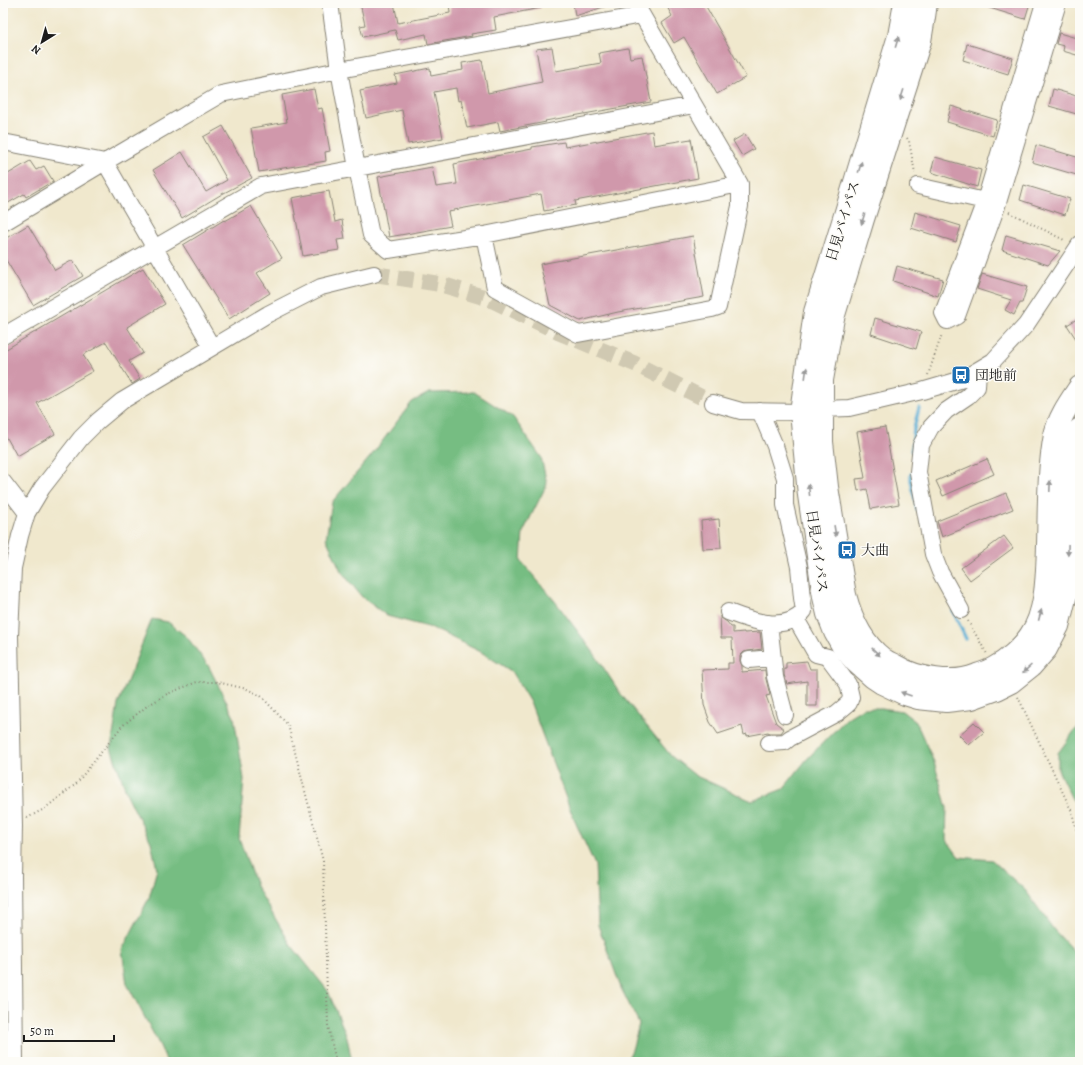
<svg xmlns="http://www.w3.org/2000/svg" width="1083" height="1065" viewBox="0 0 1083 1065" font-family="Alegreya,'Noto Serif JP',serif">
<rect width="100%" height="100%" fill="#fdfcf7"/>
<filter id="ink" filterUnits="userSpaceOnUse"><feTurbulence type="fractalNoise" baseFrequency=".025" numOctaves="2"/><feDisplacementMap in="SourceGraphic" scale="8" xChannelSelector="R" yChannelSelector="G"/><feConvolveMatrix kernelMatrix="1 2 1 2 8 2 1 2 1" color-interpolation-filters="sRGB"/></filter>
<filter id="wash" filterUnits="userSpaceOnUse"><feTurbulence type="fractalNoise" baseFrequency=".012" numOctaves="4" result="noise"/><feDisplacementMap in="SourceGraphic" scale="16" xChannelSelector="R" yChannelSelector="G"/><feGaussianBlur stdDeviation="0.9" result="paint"/><feColorMatrix in="noise" values="0 0 0 0 0 0 0 0 0 0 0 0 0 0 0 0 0 1.4 0 .05"/><feComposite in="paint" operator="in"/></filter>
<g filter="url(#wash)">
<rect width="100%" height="100%" fill="#f0e8cd"/>
<path fill="#76bd82" stroke="#496c4f" d="M474,392L513,417L541,457L547,484L523,532L521,561L554,600L594,653L620,693L671,756L696,776L752,801L783,789L807,759L847,718L863,708H881L902,711L916,722L934,762L947,808L946,839L959,857L992,860L1026,891L1054,930L1080,958V1062H626L632,1050L639,1024L621,988L598,925L595,865L573,817L531,704L511,671L481,652L432,628L387,616L362,597L341,571L326,538L332,502L371,456L412,402L429,393Z
M152,619L168,622L187,637L209,667L234,717L244,779L239,838L256,886L291,945L328,991L347,1037L352,1062H167L160,1046L127,984L122,950L149,898L157,869L151,842L128,797L111,748L118,704Z
M1080,726V809L1072,799L1058,770V753L1075,730Z"/>
<g fill="none" stroke-linecap="round" stroke-linejoin="round">
<path stroke="#54aad1" stroke-width="3.5" d="M912,452L914,428L919,408
M911,474V480L917,509
M953,611L966,639"/>
</g>
<g id="blocks">
<path fill="#d098ab" d="M360,3H394L398,23L450,13L449,3H540L541,8L494,17L496,30L471,34L472,36L428,44L426,34L398,40L395,30L363,37L360,26L365,25Z
M573,3H609L610,5L575,16Z
M665,3H704L746,77L717,94L684,37L674,43L662,23L672,16Z
M981,3H1030L1025,19L980,5Z
M1059,33L1080,39V56L1063,51L1064,46L1056,44Z
M967,44L1013,58L1008,74L963,60Z
M552,47L556,71L601,63L599,53L628,48L630,58L642,56L651,102L545,121L546,122L500,131L498,122L467,128L461,100L458,101L456,88L434,92L443,138L408,144L402,110L366,118L360,91L397,83L395,75L430,68L431,76L463,70L462,63L482,60L488,93L542,82L536,49Z
M314,89L318,109L322,108L330,151L325,152L326,161L259,172L251,128L287,122L282,95Z
M1053,89L1080,97V115L1049,106Z
M951,106L997,120L993,136L947,122Z
M223,126L252,178L222,194L182,218L153,170L182,152L206,192L227,180L203,137Z
M652,131L654,145L691,139L698,178L575,201L576,205L544,211L541,194L454,210V211L448,212L451,226L389,237L378,177L432,167L436,187L457,184L454,164L532,149V147L564,142L565,147Z
M745,134L754,149L742,156L733,141Z
M1036,145L1080,158V176L1032,162Z
M935,157L981,170L977,187L931,172Z
M30,161L36,170L44,166L53,181L26,197L24,194L3,206V177Z
M1024,185L1070,199L1065,215L1020,200Z
M329,191L335,222L342,220L345,239L337,240L339,250L303,256L292,198Z
M251,206L282,258L257,273L270,293L229,319L183,245L224,220L225,221Z
M915,212L961,226L956,242L911,228Z
M28,225L55,270L73,260L83,276L33,305L3,255V240Z
M1006,235L1060,251L1048,265L1002,250Z
M693,236L704,297L618,312L580,321L550,305L540,264Z
M897,266L943,279L938,296L893,281Z
M143,268L165,304L127,327L143,353L129,361L140,379L132,384L106,342L83,355L93,371L37,403L55,434L17,456L7,438L3,440V351Z
M982,274L1027,287L1022,303H1020L1014,315L1005,310L1011,300L977,289Z
M1080,317V345L1067,325Z
M875,318L921,332L916,349L871,334Z
M885,427L899,504L871,509L867,489L858,491L856,479L865,478L857,432Z
M987,459L994,474L943,496L936,481Z
M1006,493L1013,509L942,537L937,521Z
M719,519L721,548L703,549L701,521Z
M1004,536L1013,548L970,580L961,568Z
M720,616L721,618L727,622L731,627H733V633L744,632V633L760,632L762,649L748,651L744,652L740,656V661L742,666V672L765,670L766,679L770,695L766,696L776,723L784,729L781,733H770L768,732L747,736V734L744,735L742,726L718,734L710,722L704,705L702,670L728,669V663H733L732,638H721Z
M807,661L810,669H817V706H807V681L787,684L784,675V669H786V663Z
M974,722L984,732L969,745L959,735Z"/>
</g>
</g>
<g filter="url(#ink)">
<use href="#blocks" fill-opacity="0" stroke="#868274" stroke-width="1"/>
<g fill="none" stroke-linecap="round" stroke-linejoin="round">
<path stroke="#d0c9b2" stroke-width="16" stroke-dasharray="16 8" stroke-linecap="butt" d="M374,274L440,284L490,299L558,332L633,363L713,403"/>
<g stroke="#868274" stroke-width="18">
<path id="minor" d="M330,3L339,70L642,15
M1044,3L985,201L943,313L947,321L957,316L997,206L1058,3
M3,142L105,162L212,347
M918,186L985,201L994,205
M3,223L105,162L221,94L339,70L357,168L371,235L388,250L484,235L740,184
M484,235L495,288L578,334L712,309L718,307L740,206V184L635,3
M3,336L261,186L694,105
M713,403L741,411L801,412L822,409L849,408L922,391L963,379L993,361L1026,325L1080,244
M3,482L27,513
M961,610L940,572L933,554L918,472L921,445L931,427L946,411L968,396L977,387L978,370
M728,612C751,621 786,633 804,611L802,598L799,567L785,505V478L775,446L760,411
M769,623L775,677L785,715
M749,660L773,658
M769,743L785,742L790,738L837,713L849,703L851,697L848,684L828,657L816,654L796,619
M15,1062L13,876L14,826L10,636L13,568L20,536L27,513L42,488L81,438L98,421L122,401L268,314L321,287L374,274"/>
</g>
<g stroke="#868274" stroke-width="24">
<path id="highway" d="M905,3L899,36L846,212L815,312L801,412L809,495L824,597L828,614L835,632L844,648L855,661L873,677L882,683L905,694L918,698L946,701L972,698L997,689L1011,682L1031,666L1038,658L1046,649L1058,626L1067,590L1069,474L1074,442L1080,429
M926,3L924,17L920,41L863,219L833,318L822,380V442L827,487L845,595C851,618 863,644 883,659C887,662 892,664 896,666C917,679 954,685 977,675C983,673 989,671 994,668C1007,661 1022,648 1030,636C1047,613 1047,574 1048,546C1049,509 1048,471 1055,435C1059,417 1070,402 1080,387"/>
</g>
<path stroke="#868274" stroke-width="2" stroke-dasharray="1 3" stroke-linecap="butt" d="M907,138L909,141L915,173
M1009,212L1066,241
M928,375L942,334
M968,621L987,654
M1018,697L1072,812L1080,845
M27,818L44,809L76,784L122,726L147,706L167,694L197,682H217L247,689L261,696L288,725L323,861L328,1026L336,1062"/>
<use href="#minor" stroke="#fff" stroke-width="16"/>
<use href="#highway" stroke="#fff" stroke-width="22"/>
</g>
<defs><path id="oneway-solid" d="M-6-.8H1V-3.2L6.5 0L1 3.2V.8H-6Z"/></defs>
<g fill="#999">
<use href="#oneway-solid" transform="translate(897 42) rotate(-73)"/>
<use href="#oneway-solid" transform="translate(902 95) rotate(108)"/>
<use href="#oneway-solid" transform="translate(860 167) rotate(-73)"/>
<use href="#oneway-solid" transform="translate(863 219) rotate(107)"/>
<use href="#oneway-solid" transform="translate(806 373) rotate(-82)"/>
<use href="#oneway-solid" transform="translate(1050 486) rotate(-88)"/>
<use href="#oneway-solid" transform="translate(809 490) rotate(-96)"/>
<use href="#oneway-solid" transform="translate(835 531) rotate(81)"/>
<use href="#oneway-solid" transform="translate(1068 550) rotate(91)"/>
<use href="#oneway-solid" transform="translate(1040 615) rotate(-75)"/>
<use href="#oneway-solid" transform="translate(876 652) rotate(44)"/>
<use href="#oneway-solid" transform="translate(1027 669) rotate(138)"/>
<use href="#oneway-solid" transform="translate(906 694) rotate(-160)"/>
</g>
</g>
<defs>
<g id="bus-square" transform="scale(1)"><rect x="-9" y="-9" width="18" height="18" rx="4" fill="#1f6fb2" stroke="#fdfcf7"/><path d="M-5-6H5V4H4V6H2V4H-2V6H-4V4H-5ZM-3.5-4V0h7V-4ZM-3.5 1.2v1.5H-2V1.2ZM2 1.2v1.5H3.5V1.2Z" fill="#fff"/></g>
</defs>
<g fill-rule="evenodd">
<use href="#bus-square" x="961" y="375"/>
<use href="#bus-square" x="847" y="550"/>
</g>
<g text-anchor="middle" dominant-baseline="central" stroke-width="3" stroke-linejoin="round" paint-order="stroke">
<g font-size="14" fill="#1c1c1c" stroke="#fdfcf7">
<text transform="translate(843 221) rotate(-73)">日見バイパス</text>
<text transform="translate(817 551) rotate(82)">日見バイパス</text>
</g>
<g font-size="14" fill="#1c1c1c" stroke="#fdfcf7" text-anchor="start">
<text x="975" y="375">団地前</text>
<text x="861" y="550">大曲</text>
</g>
</g>
<rect width="1083" height="1065" fill="none" stroke="#fdfcf7" stroke-width="16"/>
<g transform="translate(42 42) rotate(217)" stroke="#fdfcf7" stroke-width="3" paint-order="stroke">
<path d="M0-3L7 15L0 10L-7 15Z" fill="#1c1c1c"/>
<text y="-6" font-size="11" font-weight="bold" text-anchor="middle" fill="#1c1c1c">N</text>
</g>
<path d="M24 1035v6h90v-6" fill="none" stroke="#1c1c1c" stroke-width="2"/>
<text x="30" y="1035" font-size="12" fill="#1c1c1c" stroke="#fdfcf7" stroke-width="3" paint-order="stroke">50 m</text>
</svg>
